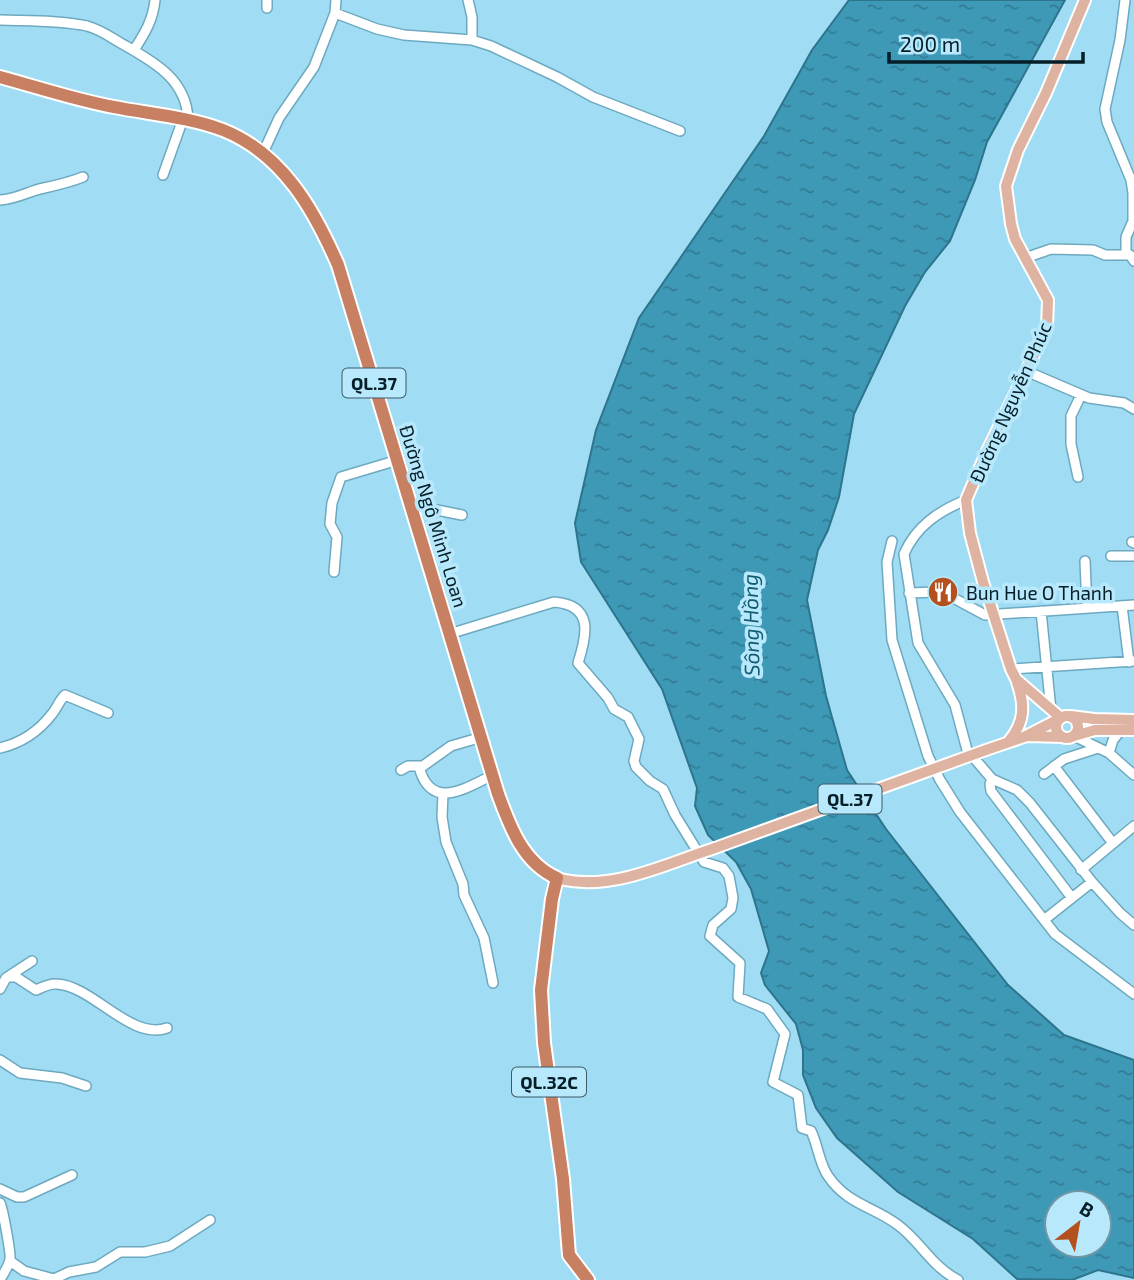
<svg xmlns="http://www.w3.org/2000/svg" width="1134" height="1280" viewBox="0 0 1134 1280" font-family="'Exo 2',sans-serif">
<defs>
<pattern id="water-ripples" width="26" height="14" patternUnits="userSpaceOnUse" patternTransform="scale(1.75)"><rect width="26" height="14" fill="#3e99b7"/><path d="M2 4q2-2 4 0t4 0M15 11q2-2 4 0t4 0" fill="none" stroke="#327c95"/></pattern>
</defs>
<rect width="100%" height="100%" fill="#a0ddf4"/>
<path fill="url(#water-ripples)" stroke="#2d748c" stroke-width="2" fill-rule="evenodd" d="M849,0H1065L987,142L975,180L950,241L925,272L905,306L854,414L839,497L828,530L818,550L807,600L826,696L847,770L886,829L1008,985L1064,1035L1134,1060V1278L1098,1270L1072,1280L1017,1279L973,1239L898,1192L837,1138L816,1108L803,1075V1050L796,1024L765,985L761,973L769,951L751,889L736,862L708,835L695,806L697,788L662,689L581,562L575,523L596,430L639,318L764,136L812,50ZM1057,1203H1099V1245H1057Z"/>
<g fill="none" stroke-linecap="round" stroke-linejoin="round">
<g stroke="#6da9bf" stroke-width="12">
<path id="minor" d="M267,0V8
M468,0L472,17V40
M335,13L377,29L404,35L472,40L491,46L557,77L593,97L680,131
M0,20C28,21 59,20 87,26C102,30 113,39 126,46C156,63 187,81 188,120
M134,50C145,33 153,20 155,0
M263,153L279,118L314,67L335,13L336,0
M163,175L183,119
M0,200C17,199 29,191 44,188C58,185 70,182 83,177
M1130,255L1134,261
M1025,258L1051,249L1093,250L1105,255H1126V237L1133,221V193L1131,180L1107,122L1105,109L1120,40L1125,0
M1026,371L1089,398L1124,403L1134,409
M1078,477L1071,444V416L1081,395
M966,500C939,511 916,526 904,554L918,643L955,705L967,750L992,779L1017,790L1030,803L1092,882L1120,913L1134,925
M414,512L437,510L462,515
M892,541L887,562L892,640L928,756L940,780L960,812L1055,934L1134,994
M1132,542L1134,543
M1111,556H1134
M1085,561L1087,608
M334,572L337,537L330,524L332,503L341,477L398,460
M909,593L937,592L946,594L985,615L1134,605
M1122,606L1129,662
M1041,611L1051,710
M449,634L554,602C594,605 587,635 578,663L608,698L614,709L628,717L639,739L634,761L636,767L650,781L663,789L675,815L704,862L723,868L729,876L733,898L731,909L713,925L710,936L740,963L738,997L767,1009L785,1034L773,1082L798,1095L802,1128L811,1131C818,1145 819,1163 828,1176C848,1205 873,1206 898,1225C921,1242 931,1266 958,1280
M1011,669L1134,661
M1074,736L1109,753L1134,775
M0,748C21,743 39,731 52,714C57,708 59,701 65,695L108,713
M1109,753L1113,740L1122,729
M1054,766L1112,842
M419,767C431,811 464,789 493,775
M401,770L408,766H423L451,746L482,737
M1044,774L1064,759L1098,748
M992,779L990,784L991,791L1072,898
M443,794L442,817L446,842L463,884L464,895L484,938L493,983
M1081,870L1134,826
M1044,920L1092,882
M8,977H16L36,990C43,987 50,983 57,984C93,986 131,1041 167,1028
M0,989L6,978L32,961
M0,1060L20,1073L62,1078L86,1086
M0,1189L17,1197H24L72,1175
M0,1203C3,1209 11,1254 10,1259C9,1266 3,1274 0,1280
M10,1261L24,1271L54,1279L69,1272L96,1267L120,1252H145L170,1246L210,1220"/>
</g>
<g stroke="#fff" stroke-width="14">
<path id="major" d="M1056 727a11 11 0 1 1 22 0a11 11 0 1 1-22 0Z
M1071,716L1094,719L1134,720
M1027,736L1063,737
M1074,736L1095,730H1134
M1009,741C1025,722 1025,705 1017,682
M986,750L1024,737L1061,718L1016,679L1011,669L983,582L970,533L966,500L987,451L1047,328L1048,300L1015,239L1011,224L1006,186L1018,150L1046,93L1085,0
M557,878C610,893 665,864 715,848"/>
</g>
<g stroke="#fff" stroke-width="16">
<path id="highway" d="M0,77C37,87 75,100 114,107C150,114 189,117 223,130C283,154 314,210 338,265L498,794C510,827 523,863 557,878L552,899L541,990L544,1043L563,1179L569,1255L588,1280"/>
</g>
<use href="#minor" stroke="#fff" stroke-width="9"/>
<use href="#major" stroke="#deb3a1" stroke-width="10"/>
<use href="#highway" stroke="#c88062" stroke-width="12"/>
<g stroke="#fff" stroke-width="14" stroke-linecap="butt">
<path id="major-bridge" d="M715,848L986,750"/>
</g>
<use href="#major-bridge" stroke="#deb3a1" stroke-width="10"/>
</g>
<defs>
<g id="restaurant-disc" transform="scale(1.575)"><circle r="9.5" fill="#b44f1e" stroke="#b8e8fb"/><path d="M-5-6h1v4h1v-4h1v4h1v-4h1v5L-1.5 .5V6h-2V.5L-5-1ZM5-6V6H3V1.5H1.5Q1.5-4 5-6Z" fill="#fff"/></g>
</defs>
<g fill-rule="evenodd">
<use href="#restaurant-disc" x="943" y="592"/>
</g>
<g text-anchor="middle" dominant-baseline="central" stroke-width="7" stroke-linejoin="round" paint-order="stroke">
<g fill="#b8e8fb" stroke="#3b5b67" stroke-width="2">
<rect x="342.5" y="368.5" width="63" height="29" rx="5"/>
<rect x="818.5" y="784.5" width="63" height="29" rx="5"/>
<rect x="512" y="1067.5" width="74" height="29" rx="5"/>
</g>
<g font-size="18" font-weight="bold" fill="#051e27">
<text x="374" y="383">QL.37</text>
<text x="850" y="799">QL.37</text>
<text x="549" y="1082">QL.32C</text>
</g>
<g font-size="19" fill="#051e27" stroke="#b8e8fb">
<text transform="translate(1010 402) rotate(-66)">Đường Nguyễn Phúc</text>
<text transform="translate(434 516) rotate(73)">Đường Ngô Minh Loan</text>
</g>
<g font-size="19" fill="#051e27" stroke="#b8e8fb" text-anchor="start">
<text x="966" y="592">Bun Hue O Thanh</text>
</g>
<g font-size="21" font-style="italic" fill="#125c72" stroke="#b8e8fb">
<text transform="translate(750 625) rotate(-91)">Sông Hồng</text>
</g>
</g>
<g transform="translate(1078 1224) rotate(31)"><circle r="33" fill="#b8e8fb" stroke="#7097a6" stroke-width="2"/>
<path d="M0-5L12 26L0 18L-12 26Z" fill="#b44f1e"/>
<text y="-10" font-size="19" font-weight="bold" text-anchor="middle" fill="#051e27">B</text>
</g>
<path d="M889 52v10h194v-10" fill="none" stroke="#051e27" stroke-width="3.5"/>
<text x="900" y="52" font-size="21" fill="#051e27" stroke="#b8e8fb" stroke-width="5" paint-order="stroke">200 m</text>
</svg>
